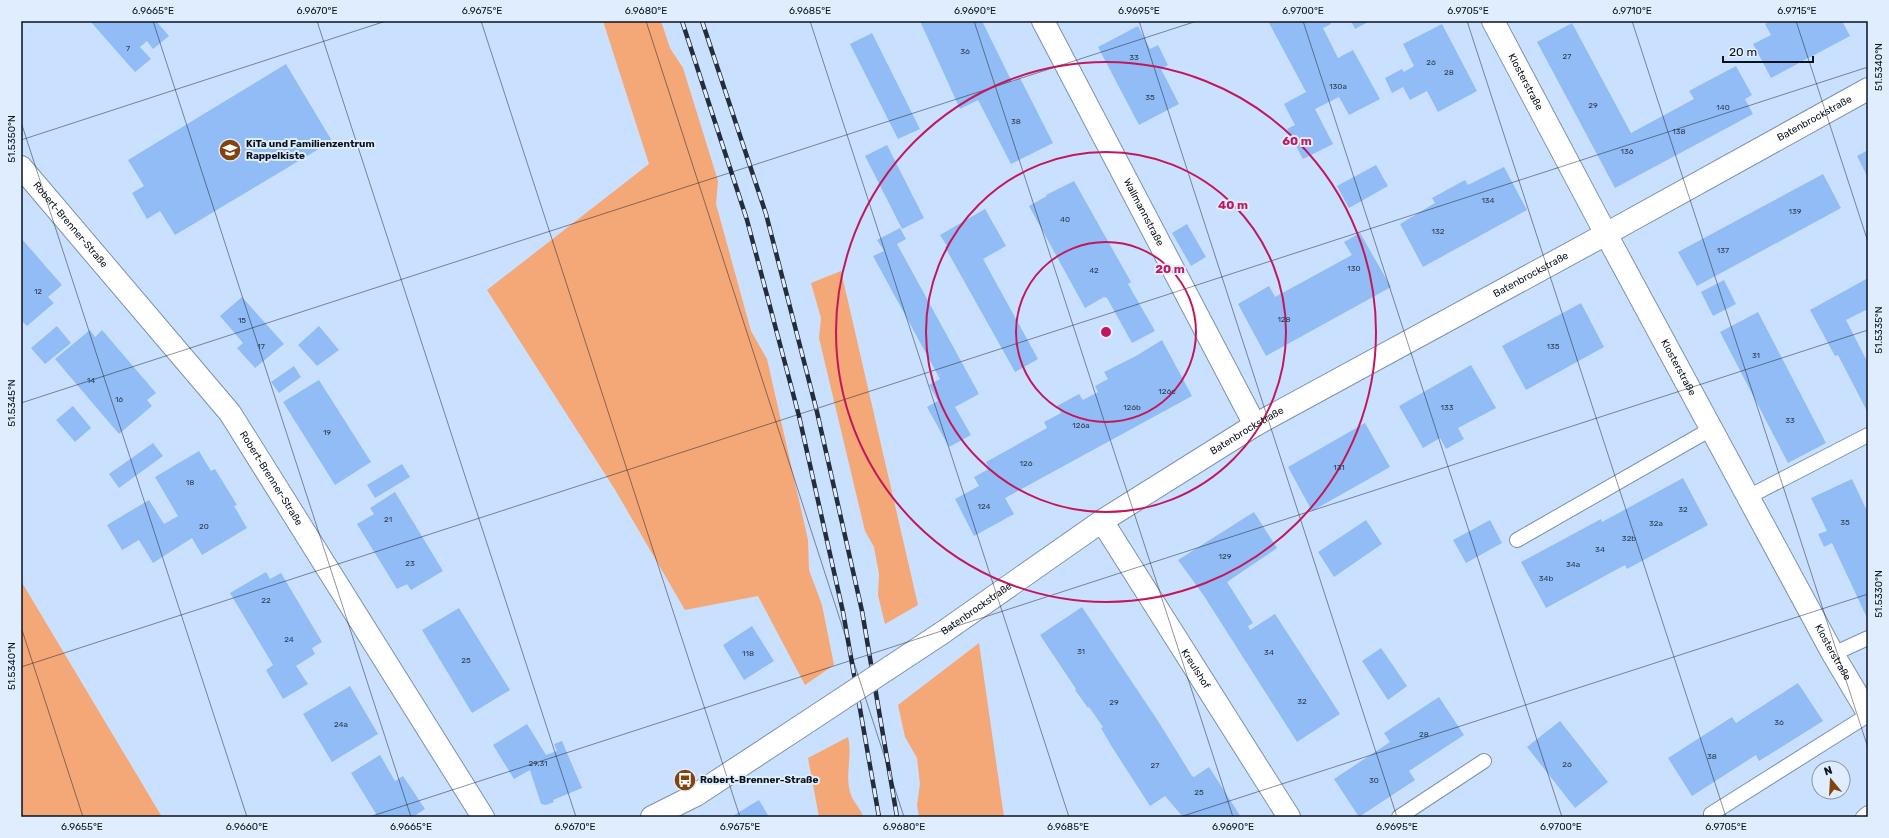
<svg xmlns="http://www.w3.org/2000/svg" width="1889" height="838" viewBox="0 0 1889 838" font-family="Rubik,sans-serif">
<rect width="100%" height="100%" fill="#cae0ff"/>
<path fill="#f4a777" d="M603,21H661L670,48L683,68L718,181L716,204L751,331L767,359L808,540L809,570L822,605L834,665L805,685L758,596L685,610L614,488L487,290L649,164Z
M841,271L918,605L885,624L878,595L879,574L874,547L865,531L819,338L821,318L811,283Z
M21,581L162,817H21Z
M979,643L1004,817H919L917,805L920,784L917,758L905,737L898,705Z
M848,737C853,756 844,776 851,795C854,803 861,809 863,817H819L808,758Z"/>
<path fill="#92bcf5" d="M90,21H156L169,36L153,49L147,41L140,47L151,59L135,72Z
M920,21H982L1012,82L1020,78L1053,143L1011,164L978,100L960,109Z
M1268,21H1330L1331,24L1323,28L1338,58L1353,50L1380,99L1349,115L1339,97L1315,109L1333,144L1303,159L1287,129L1295,125L1284,104L1306,92Z
M1351,21H1370L1355,29Z
M1771,21H1842L1850,36L1771,78L1753,44L1771,35L1765,24Z
M1572,23L1631,133L1694,99L1689,91L1736,66L1752,95L1745,99L1753,114L1615,188L1537,42Z
M1442,24L1477,91L1438,112L1427,91L1410,100L1403,87L1392,93L1385,78L1402,69L1404,72L1414,66L1403,44Z
M1138,26L1150,49L1158,45L1168,65L1161,69L1179,104L1139,125L1098,47Z
M872,33L920,129L898,139L850,44Z
M286,64L332,141L175,235L160,211L147,219L132,193L144,186L128,160Z
M887,145L924,218L902,229L865,156Z
M1868,150V178L1857,156Z
M1376,165L1388,186L1349,208L1337,186Z
M1504,167L1527,210L1423,267L1400,224L1435,203L1432,198L1465,180L1468,185Z
M1823,174L1841,208L1697,286L1678,252Z
M1074,181L1131,282L1128,284L1155,331L1132,343L1107,298L1104,297L1085,308L1029,206L1047,196L1046,195Z
M985,209L1006,246L983,259L1038,359L1015,372L945,247L947,246L940,235Z
M1187,224L1206,257L1191,266L1172,233Z
M900,228L906,239L897,244L979,394L955,407L971,435L949,447L927,407L938,401L929,385L940,379L873,256L884,251L877,240Z
M1360,233L1391,287L1266,356L1238,304L1269,286L1275,297L1352,255L1344,242Z
M21,238L62,285L48,297L54,303L27,326L21,320Z
M1868,278V309L1846,320L1868,363V413L1838,355L1835,356L1810,310Z
M1724,280L1736,304L1713,316L1701,292Z
M242,297L284,344L255,368L237,348L243,343L220,316Z
M1581,303L1604,347L1526,390L1502,346Z
M1758,312L1826,443L1788,463L1720,332Z
M57,326L71,343L45,364L31,348Z
M319,326L339,350L317,366L298,345Z
M90,330L95,337L102,330L156,393L147,400L152,406L119,434L55,359Z
M1162,340L1192,396L1005,498L1014,514L974,536L955,499L979,486L974,477L989,469L986,462L1047,428L1044,422L1061,413L1057,406L1079,394L1083,400L1098,392L1095,386L1108,379L1104,372L1136,356Z
M1471,365L1496,408L1458,428L1464,439L1446,449L1440,438L1423,448L1399,406Z
M294,366L301,377L279,393L271,382Z
M319,380L371,462L335,485L283,402Z
M73,406L91,428L75,442L56,420Z
M1365,423L1390,467L1312,511L1288,467Z
M153,443L163,456L119,488L109,474Z
M199,451L211,471L215,469L237,505L234,506L247,528L202,555L192,538L153,563L139,540L122,550L107,525L149,500L164,524L178,516L155,477Z
M402,464L410,477L375,498L367,485Z
M1683,478L1708,525L1627,569L1625,565L1546,608L1521,562L1601,519L1602,522Z
M1852,479L1868,513V620L1832,543L1824,547L1818,534L1827,531L1811,498Z
M395,492L443,571L411,590L407,584L397,589L357,524L374,514L370,508Z
M1254,512L1277,548L1227,582L1253,623L1248,626L1250,630L1275,614L1340,714L1297,742L1204,596L1178,560Z
M1366,520L1382,544L1334,577L1318,552Z
M1490,520L1502,543L1466,563L1453,540Z
M266,572L270,579L281,573L322,642L312,648L315,654L296,666L308,684L283,699L266,670L273,665L230,593Z
M1082,607L1158,721L1192,776L1194,777L1209,767L1241,817H1183L1165,796L1150,806L1112,747L1101,728L1103,727L1089,707L1088,708L1075,690L1076,689L1040,635Z
M459,608L510,690L472,713L422,630Z
M752,626L774,661L744,680L723,645Z
M1381,648L1407,686L1388,700L1362,661Z
M1798,683L1823,721L1759,761L1756,755L1692,796L1668,758L1732,717L1736,723Z
M350,686L378,734L332,762L303,714Z
M1439,697L1464,735L1409,771L1415,780L1359,817L1334,779L1390,742L1384,733Z
M1560,721L1608,782L1575,808L1527,747Z
M527,724L546,755L557,751L554,744L562,741L582,788L553,800L554,802L546,805L541,804L530,770L514,779L493,745Z
M380,755L395,781L403,776L425,809L413,817H378L351,773Z
M759,800L769,817H731Z"/>
<g fill="none" stroke-linecap="round" stroke-linejoin="round">
<g stroke="#7c91ad" stroke-width="16">
<path id="service" d="M1748,497L1868,435
M1517,540L1711,429
M1833,654L1868,638
M1399,817L1484,761
M1711,817V814L1868,715
M1863,817L1868,813"/>
</g>
<g stroke="#7c91ad" stroke-width="24">
<g id="minor">
<path id="s1" d="M1043,21L1255,425"/>
<path id="s2" d="M1493,21L1606,234L1833,654L1868,713"/>
<path id="s3" d="M21,167L230,413L483,817"/>
<path id="s4" d="M1102,521L1289,817"/>
<path id="s5" d="M942,633L1102,521L1255,425L1606,234L1868,89"/>
<path d="M652,817L696,795L798,728"/>
</g>
</g>
<use href="#service" stroke="#fff" stroke-width="14"/>
<use href="#minor" stroke="#fff" stroke-width="22"/>
<g stroke="#242e3b" stroke-width="4.5">
<path id="rail" d="M682,21L747,220L799,416L843,612L879,817
M702,21L766,214L817,412L862,611L897,817"/>
</g>
<use href="#rail" stroke="#dfedff" stroke-width="3" stroke-dasharray="9" stroke-linecap="butt"/>
<g stroke="#7c91ad" stroke-width="24" stroke-linecap="butt">
<path id="minor-bridge" d="M798,728L942,633"/>
</g>
<use href="#minor-bridge" stroke="#fff" stroke-width="22"/>
</g>
<path fill="none" stroke="#0a121c" stroke-width="1" stroke-opacity="0.45" d="M153,21L411,817M317,21L576,817M481,21L740,817M646,21L904,817M810,21L1069,817M974,21L1233,817M1139,21L1397,817M1303,21L1562,817M1467,21L1726,817M1632,21L1868,748M1796,21L1868,242M21,122L247,817M21,140L386,21M21,403L1197,21M21,627L83,817M21,667L1868,67M369,817L1868,330M1180,817L1868,594"/>
<g fill="none" stroke="#c2185b" stroke-width="2">
<circle cx="1106" cy="332" r="90"/>
<circle cx="1106" cy="332" r="180"/>
<circle cx="1106" cy="332" r="270"/>
</g>
<defs>
<g id="school-disc" transform="scale(1.15)"><circle r="9.5" fill="#83420e" stroke="#dfedff"/><path d="M0-5L7-2L0 1L-7-2ZM-4 1L0 2.5L4 1V4Q0 6-4 4Z" fill="#fff"/></g>
<g id="bus-disc" transform="scale(1.15)"><circle r="9.5" fill="#83420e" stroke="#dfedff"/><path d="M-5-6H5V4H4V6H2V4H-2V6H-4V4H-5ZM-3.5-4V0h7V-4ZM-3.5 1.2v1.5H-2V1.2ZM2 1.2v1.5H3.5V1.2Z" fill="#fff"/></g>
</defs>
<g fill-rule="evenodd">
<use href="#school-disc" x="230" y="150"/>
<use href="#bus-disc" x="685" y="780"/>
</g>
<g text-anchor="middle" dominant-baseline="central" stroke-width="4" stroke-linejoin="round" paint-order="stroke">
<g font-size="8" fill="#2c3c52">
<text x="128" y="48">7</text>
<text x="965" y="51">36</text>
<text x="1567" y="56">27</text>
<text x="1134" y="57">33</text>
<text x="1431" y="62">26</text>
<text x="1449" y="72">28</text>
<text x="1338" y="86">130a</text>
<text x="1150" y="97">35</text>
<text x="1593" y="105">29</text>
<text x="1723" y="107">140</text>
<text x="1016" y="121">38</text>
<text x="1679" y="131">138</text>
<text x="1627" y="151">136</text>
<text x="1488" y="200">134</text>
<text x="1795" y="211">139</text>
<text x="1065" y="219">40</text>
<text x="1438" y="231">132</text>
<text x="1723" y="250">137</text>
<text x="1354" y="268">130</text>
<text x="1094" y="270">42</text>
<text x="38" y="291">12</text>
<text x="1284" y="319">128</text>
<text x="242" y="320">15</text>
<text x="261" y="346">17</text>
<text x="1553" y="346">135</text>
<text x="1756" y="355">31</text>
<text x="91" y="380">14</text>
<text x="1167" y="391">126c</text>
<text x="119" y="399">16</text>
<text x="1132" y="407">126b</text>
<text x="1447" y="407">133</text>
<text x="1790" y="420">33</text>
<text x="1081" y="425">126a</text>
<text x="327" y="432">19</text>
<text x="1026" y="463">126</text>
<text x="1339" y="467">131</text>
<text x="190" y="482">18</text>
<text x="984" y="506">124</text>
<text x="1683" y="509">32</text>
<text x="388" y="519">21</text>
<text x="1845" y="522">35</text>
<text x="1656" y="523">32a</text>
<text x="204" y="526">20</text>
<text x="1629" y="538">32b</text>
<text x="1600" y="549">34</text>
<text x="1225" y="556">129</text>
<text x="410" y="563">23</text>
<text x="1573" y="564">34a</text>
<text x="1546" y="578">34b</text>
<text x="266" y="600">22</text>
<text x="289" y="639">24</text>
<text x="1081" y="651">31</text>
<text x="1269" y="652">34</text>
<text x="748" y="653">118</text>
<text x="466" y="660">25</text>
<text x="1302" y="701">32</text>
<text x="1114" y="702">29</text>
<text x="1779" y="722">36</text>
<text x="341" y="724">24a</text>
<text x="1424" y="734">28</text>
<text x="1712" y="756">38</text>
<text x="538" y="763">29,31</text>
<text x="1567" y="764">26</text>
<text x="1155" y="765">27</text>
<text x="1374" y="780">30</text>
<text x="1199" y="792">25</text>
</g>
<g font-size="10" fill="#0a121c" stroke="#dfedff">
<text stroke="none"><textPath href="#s2" startOffset="69">Klosterstraße</textPath></text>
<text stroke="none"><textPath href="#s5" startOffset="1014">Batenbrockstraße</textPath></text>
<text stroke="none"><textPath href="#s1" startOffset="216">Wallmannstraße</textPath></text>
<text stroke="none"><textPath href="#s3" startOffset="76">Robert-Brenner-Straße</textPath></text>
<text stroke="none"><textPath href="#s5" startOffset="690">Batenbrockstraße</textPath></text>
<text stroke="none"><textPath href="#s2" startOffset="393">Klosterstraße</textPath></text>
<text stroke="none"><textPath href="#s5" startOffset="366">Batenbrockstraße</textPath></text>
<text stroke="none"><textPath href="#s3" startOffset="400">Robert-Brenner-Straße</textPath></text>
<text stroke="none"><textPath href="#s5" startOffset="42">Batenbrockstraße</textPath></text>
<text stroke="none"><textPath href="#s2" startOffset="717">Klosterstraße</textPath></text>
<text stroke="none"><textPath href="#s4" startOffset="175">Kreulshof</textPath></text>
</g>
<g font-size="10" font-weight="bold" fill="#0a121c" stroke="#dfedff" text-anchor="start">
<text x="246" y="144">KiTa und Familienzentrum<tspan x="246" dy="12">Rappelkiste</tspan></text>
<text x="700" y="780">Robert-Brenner-Straße</text>
</g>
</g>
<circle cx="1106" cy="332" r="6" fill="#c2185b" stroke="#dfedff" stroke-width="2"/>
<g font-size="12" text-anchor="middle" font-weight="bold" fill="#c2185b" stroke="#dfedff" stroke-width="4" stroke-linejoin="round" paint-order="stroke">
<text x="1297" y="145">60 m</text>
<text x="1233" y="209">40 m</text>
<text x="1170" y="273">20 m</text>
</g>
<rect width="1889" height="838" fill="none" stroke="#dfedff" stroke-width="44"/>
<g transform="translate(1831 780) rotate(342)"><circle r="19" fill="#dfedff" stroke="#8a95a4"/>
<path d="M0-3L7 15L0 10L-7 15Z" fill="#83420e"/>
<text y="-6" font-size="11" font-weight="bold" text-anchor="middle" fill="#0a121c">N</text>
</g>
<path d="M1723 56v6h90v-6" fill="none" stroke="#0a121c" stroke-width="2"/>
<text x="1729" y="56" font-size="12" fill="#0a121c" stroke="#dfedff" stroke-width="3" paint-order="stroke">20 m</text>
<rect x="22" y="22" width="1845" height="794" fill="none" stroke="#0a121c" stroke-width="1.5"/>
<g font-size="10" text-anchor="middle" fill="#0a121c">
<text x="153" y="14">6.9665°E</text>
<text x="317" y="14">6.9670°E</text>
<text x="482" y="14">6.9675°E</text>
<text x="646" y="14">6.9680°E</text>
<text x="810" y="14">6.9685°E</text>
<text x="975" y="14">6.9690°E</text>
<text x="1139" y="14">6.9695°E</text>
<text x="1303" y="14">6.9700°E</text>
<text x="1468" y="14">6.9705°E</text>
<text x="1632" y="14">6.9710°E</text>
<text x="1797" y="14">6.9715°E</text>
<text transform="translate(1878 67) rotate(-90)" y="4">51.5340°N</text>
<text transform="translate(11 139) rotate(-90)" y="4">51.5350°N</text>
<text transform="translate(1878 330) rotate(-90)" y="4">51.5335°N</text>
<text transform="translate(11 403) rotate(-90)" y="4">51.5345°N</text>
<text transform="translate(1878 594) rotate(-90)" y="4">51.5330°N</text>
<text transform="translate(11 666) rotate(-90)" y="4">51.5340°N</text>
<text x="82" y="830">6.9655°E</text>
<text x="247" y="830">6.9660°E</text>
<text x="411" y="830">6.9665°E</text>
<text x="575" y="830">6.9670°E</text>
<text x="740" y="830">6.9675°E</text>
<text x="904" y="830">6.9680°E</text>
<text x="1068" y="830">6.9685°E</text>
<text x="1233" y="830">6.9690°E</text>
<text x="1397" y="830">6.9695°E</text>
<text x="1561" y="830">6.9700°E</text>
<text x="1726" y="830">6.9705°E</text>
</g>
</svg>
